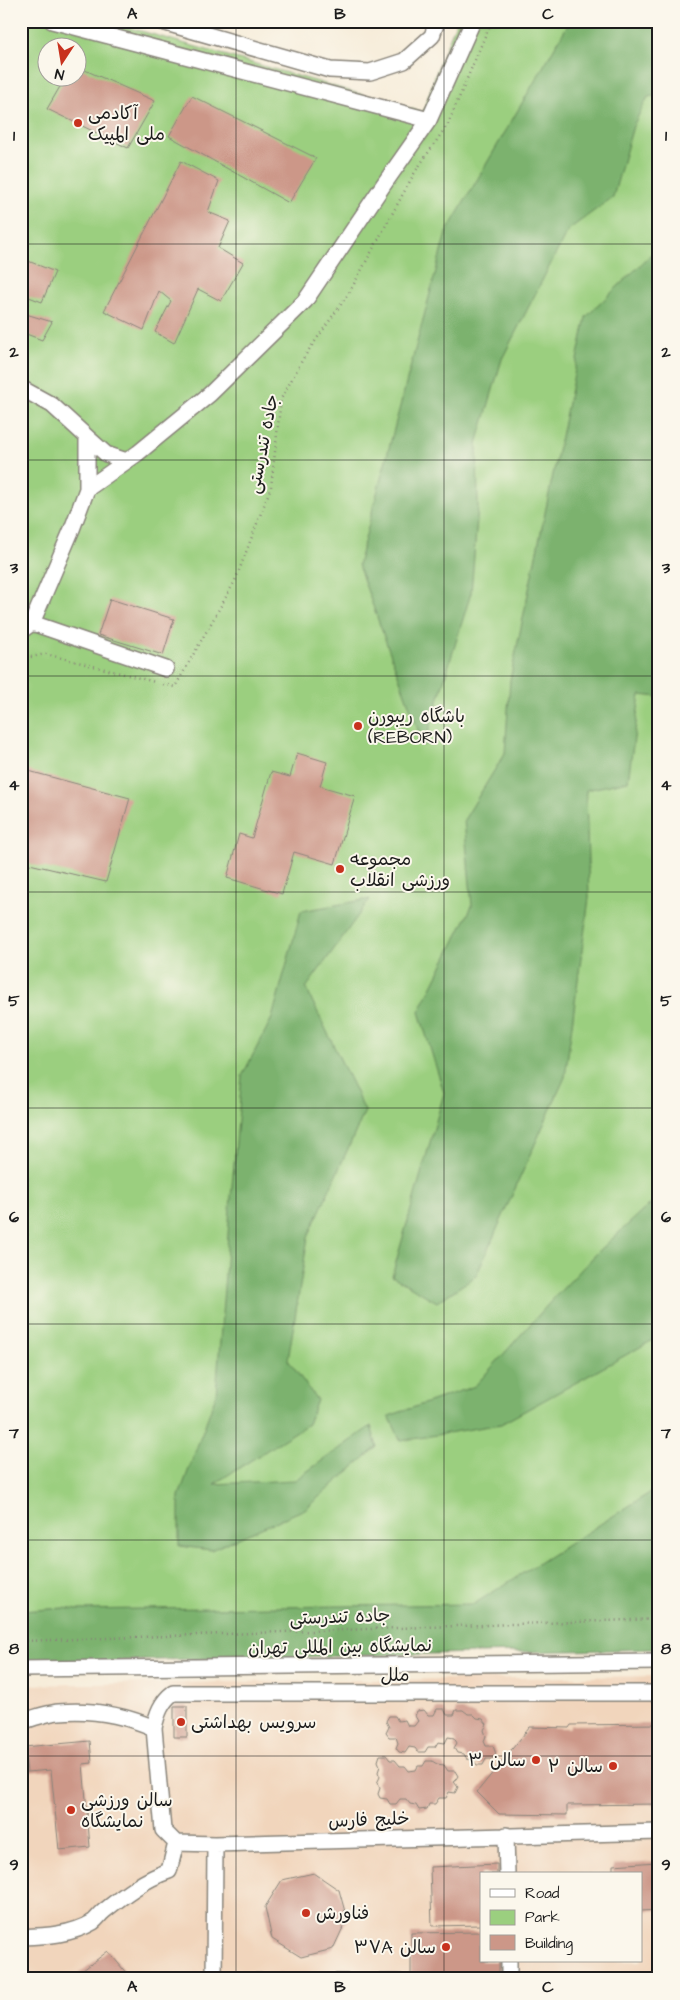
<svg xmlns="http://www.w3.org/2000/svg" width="680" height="2000" viewBox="0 0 680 2000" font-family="'Architects Daughter','Playpen Sans Arabic',sans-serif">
<rect width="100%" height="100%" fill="#fbf7ec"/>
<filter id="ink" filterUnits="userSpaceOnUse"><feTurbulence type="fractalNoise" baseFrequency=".02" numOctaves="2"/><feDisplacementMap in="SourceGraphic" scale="10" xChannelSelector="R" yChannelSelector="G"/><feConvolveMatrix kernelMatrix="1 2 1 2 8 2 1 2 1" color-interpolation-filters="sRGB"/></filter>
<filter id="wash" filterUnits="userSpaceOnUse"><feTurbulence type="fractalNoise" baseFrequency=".0096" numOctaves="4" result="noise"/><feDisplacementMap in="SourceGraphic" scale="20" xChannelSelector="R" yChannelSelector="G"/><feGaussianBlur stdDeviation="1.12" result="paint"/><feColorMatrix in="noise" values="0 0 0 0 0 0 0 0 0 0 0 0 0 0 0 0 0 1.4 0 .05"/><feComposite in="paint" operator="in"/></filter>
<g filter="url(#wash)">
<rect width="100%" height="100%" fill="#f6ebd7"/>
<path fill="#f1d5bc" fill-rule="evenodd" d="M659,1676V1979H21V1685ZM481,1874H641V1961H481Z"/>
<path fill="#9bcf7f" stroke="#5c764e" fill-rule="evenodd" d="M21,21H106L423,112L439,64L457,21H659V1625L21,1648ZM48,48H78V78H48Z"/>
<path fill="#7cb26e" stroke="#4c6745" d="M570,21H659V95L648,97L633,126L613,197L568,230L502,359L477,444L478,507L471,593L424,746L358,565L446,233Z
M659,247V697L640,695L628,781L586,790L589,898L565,1077L476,1276L437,1302L392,1276L444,1093L419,1012L472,906L464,820L505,753L510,680L586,317Z
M370,899L306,988L365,1111L308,1237L288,1360L317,1400L308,1424L214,1484L295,1480L371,1426L377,1447L305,1509L211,1550L179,1546V1496L216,1395L230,1208L242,1076L272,1018L301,911Z
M659,1196V1338L653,1340L501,1424L401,1441L389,1416L475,1386L552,1300L600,1250Z
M659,1487V1649L21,1663V1611L64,1608L78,1610L474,1604Z"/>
<g id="blocks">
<path fill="#cc9788" d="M78,67L155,101L128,148L47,109L65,78H78Z
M192,96L316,158L289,203L169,136Z
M181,161L219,181L208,212L230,221L218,248L243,263L221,301L198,289L174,343L155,332L171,301L159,291L144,330L104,311Z
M21,258L55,272L42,302L29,297L26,314L52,322L42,340L21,332Z
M110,599L174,619L163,655L98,635Z
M297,753L327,762L320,786L355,796L335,864L294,852L282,894L227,878L239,834L252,838L271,772L290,777Z
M21,769L130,798L106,882L21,862Z
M174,1706H187V1737H174Z
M437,1709H444L447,1715H454L456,1710H463L468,1714H473L477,1718L483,1719L487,1724L484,1730L486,1736L484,1741L486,1746H493L496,1754L492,1759H486L483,1765H477L473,1760L467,1759L464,1754L457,1753L454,1748L457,1743L454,1738L448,1737L445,1743L438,1742L435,1747H428L425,1752H418L415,1748L409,1747L405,1753L399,1752L396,1748L398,1743L396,1737H389L386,1733L389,1727L386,1721L389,1716H395L398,1721L405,1720L408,1726H414L418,1721L415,1716L417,1711L424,1710L428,1715H434Z
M659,1724V1804L567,1805V1815L499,1814L477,1792L530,1727L569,1728L571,1725Z
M90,1741L92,1763L83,1764L90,1847L59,1850L51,1770L27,1772L24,1747Z
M380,1755H386L390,1760H395L400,1766H405L409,1771L416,1770L418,1766H423L426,1761H432L437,1764L444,1765L448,1771H455L458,1776L454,1782L458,1787L455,1793L449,1792L446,1798H439L435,1804H429L427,1809L419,1810L416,1805L410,1804L406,1799H400L396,1804H390L387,1799L380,1798L378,1794L380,1788L377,1783L380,1777L378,1772L380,1766L378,1761Z
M657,1862L659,1910L641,1911V1874H613V1865Z
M497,1864V1874H481V1925L432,1926L430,1867Z
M314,1873L339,1890L347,1919L333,1949L301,1957L272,1939L265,1907L282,1880Z
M481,1932V1961H499V1979H411V1933Z
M108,1951L128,1975L123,1979H82L78,1974Z
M241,1973L402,1974V1979H241Z"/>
</g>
</g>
<g filter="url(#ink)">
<use href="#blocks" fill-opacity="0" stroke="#89847a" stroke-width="1"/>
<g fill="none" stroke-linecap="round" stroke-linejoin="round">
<g stroke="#89847a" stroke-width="18">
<path id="minor" d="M52,21L429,120
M159,21L330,70L370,72L404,61L432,36L437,21
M21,388L52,405L87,437V489L72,529L32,623L21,631
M87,437L106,454L127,461
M87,489L138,453L210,394L305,301L384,184L429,120L473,21
M32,623L166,669
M21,1669L659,1662
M21,1722C33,1718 47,1713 59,1712C92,1709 124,1715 154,1728L163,1830L176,1843L215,1844L659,1832
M154,1728C157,1714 161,1702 173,1693H659
M506,1835L507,1874
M21,1937C46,1936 71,1935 93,1922C97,1919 100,1914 104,1911C124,1895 145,1879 169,1871L176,1843
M509,1961V1979
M214,1979L215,1844"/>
</g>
<path stroke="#89847a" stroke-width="2.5" stroke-dasharray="1 4" stroke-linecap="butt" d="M21,659L46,654L155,682
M163,684L175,687L235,581L271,487L281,399L304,357L349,293L415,172L448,124L488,29L493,21
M21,1641L659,1619"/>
<use href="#minor" stroke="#fff" stroke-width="15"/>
</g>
</g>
<path fill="none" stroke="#1c1c1c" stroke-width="1" stroke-opacity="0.55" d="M236,21V1979M444,21V1979M21,244H659M21,460H659M21,676H659M21,892H659M21,1108H659M21,1324H659M21,1540H659M21,1756H659"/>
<g fill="#c8321e" stroke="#fbf7ec" stroke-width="2">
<circle cx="78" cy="123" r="5"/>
<circle cx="358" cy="726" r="5"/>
<circle cx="340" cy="869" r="5"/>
<circle cx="181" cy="1722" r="5"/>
<circle cx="536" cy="1760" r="5"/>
<circle cx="613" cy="1766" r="5"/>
<circle cx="71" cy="1810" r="5"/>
<circle cx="306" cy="1913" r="5"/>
<circle cx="446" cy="1947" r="5"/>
</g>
<g text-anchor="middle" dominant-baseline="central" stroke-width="4" stroke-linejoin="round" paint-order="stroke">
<g font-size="18" fill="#1c1c1c" stroke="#fbf7ec" text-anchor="start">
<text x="88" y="113">آکادمی<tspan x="88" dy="21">ملی المپیک</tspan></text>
<text x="368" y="716">باشگاه ریبورن<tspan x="368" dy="21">(REBORN)</tspan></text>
<text x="350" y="859">مجموعه<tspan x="350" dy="21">ورزشی انقلاب</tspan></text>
<text x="191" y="1722">سرویس بهداشتی</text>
<text x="526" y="1760" text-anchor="end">سالن ۳</text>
<text x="603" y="1766" text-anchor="end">سالن ۲</text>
<text x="81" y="1800">سالن ورزشی<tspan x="81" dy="21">نمایشگاه</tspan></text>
<text x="316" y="1913">فناورش</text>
<text x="436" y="1947" text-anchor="end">۳۷A سالن</text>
</g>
<g font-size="18" fill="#1c1c1c" stroke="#fbf7ec">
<text transform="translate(263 444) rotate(-79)">جاده تندرستی</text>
<text transform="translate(340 1617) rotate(-2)">جاده تندرستی</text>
<text transform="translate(340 1647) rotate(-1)">نمایشگاه بین المللی تهران</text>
<text x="395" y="1675">ملل</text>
<text transform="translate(369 1820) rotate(-2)">خلیج فارس</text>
</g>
</g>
<rect width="680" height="2000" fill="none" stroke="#fbf7ec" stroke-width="55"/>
<rect x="480" y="1872" width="162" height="90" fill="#fbf7ec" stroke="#a29f99"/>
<rect x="490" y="1889" width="25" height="8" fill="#ffffff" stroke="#a29f99"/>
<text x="525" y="1898" font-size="15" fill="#1c1c1c">Road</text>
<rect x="490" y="1910" width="25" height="15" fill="#9bcf7f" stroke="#a29f99"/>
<text x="525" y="1922" font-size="15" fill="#1c1c1c">Park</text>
<rect x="490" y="1935" width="25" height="15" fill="#cc9788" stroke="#a29f99"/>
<text x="525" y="1948" font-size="15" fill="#1c1c1c">Building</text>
<g transform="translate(62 62) rotate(192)"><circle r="24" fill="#fbf7ec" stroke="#a29f99"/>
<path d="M0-4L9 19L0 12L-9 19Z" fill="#c8321e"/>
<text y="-8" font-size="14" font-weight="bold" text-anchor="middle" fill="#1c1c1c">N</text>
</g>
<rect x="28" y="28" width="624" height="1944" fill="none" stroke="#1c1c1c" stroke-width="2"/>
<g font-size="16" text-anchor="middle" font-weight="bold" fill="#1c1c1c">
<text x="132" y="19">A</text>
<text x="340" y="19">B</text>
<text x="548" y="19">C</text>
<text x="14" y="141">1</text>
<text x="666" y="141">1</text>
<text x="14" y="357">2</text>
<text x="666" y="357">2</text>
<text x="14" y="573">3</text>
<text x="666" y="573">3</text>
<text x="14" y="790">4</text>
<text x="666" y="790">4</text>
<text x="14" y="1006">5</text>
<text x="666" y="1006">5</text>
<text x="14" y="1222">6</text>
<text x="666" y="1222">6</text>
<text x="14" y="1438">7</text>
<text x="666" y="1438">7</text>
<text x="14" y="1654">8</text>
<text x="666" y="1654">8</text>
<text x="14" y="1870">9</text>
<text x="666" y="1870">9</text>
<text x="132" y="1992">A</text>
<text x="340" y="1992">B</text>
<text x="548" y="1992">C</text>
</g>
</svg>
